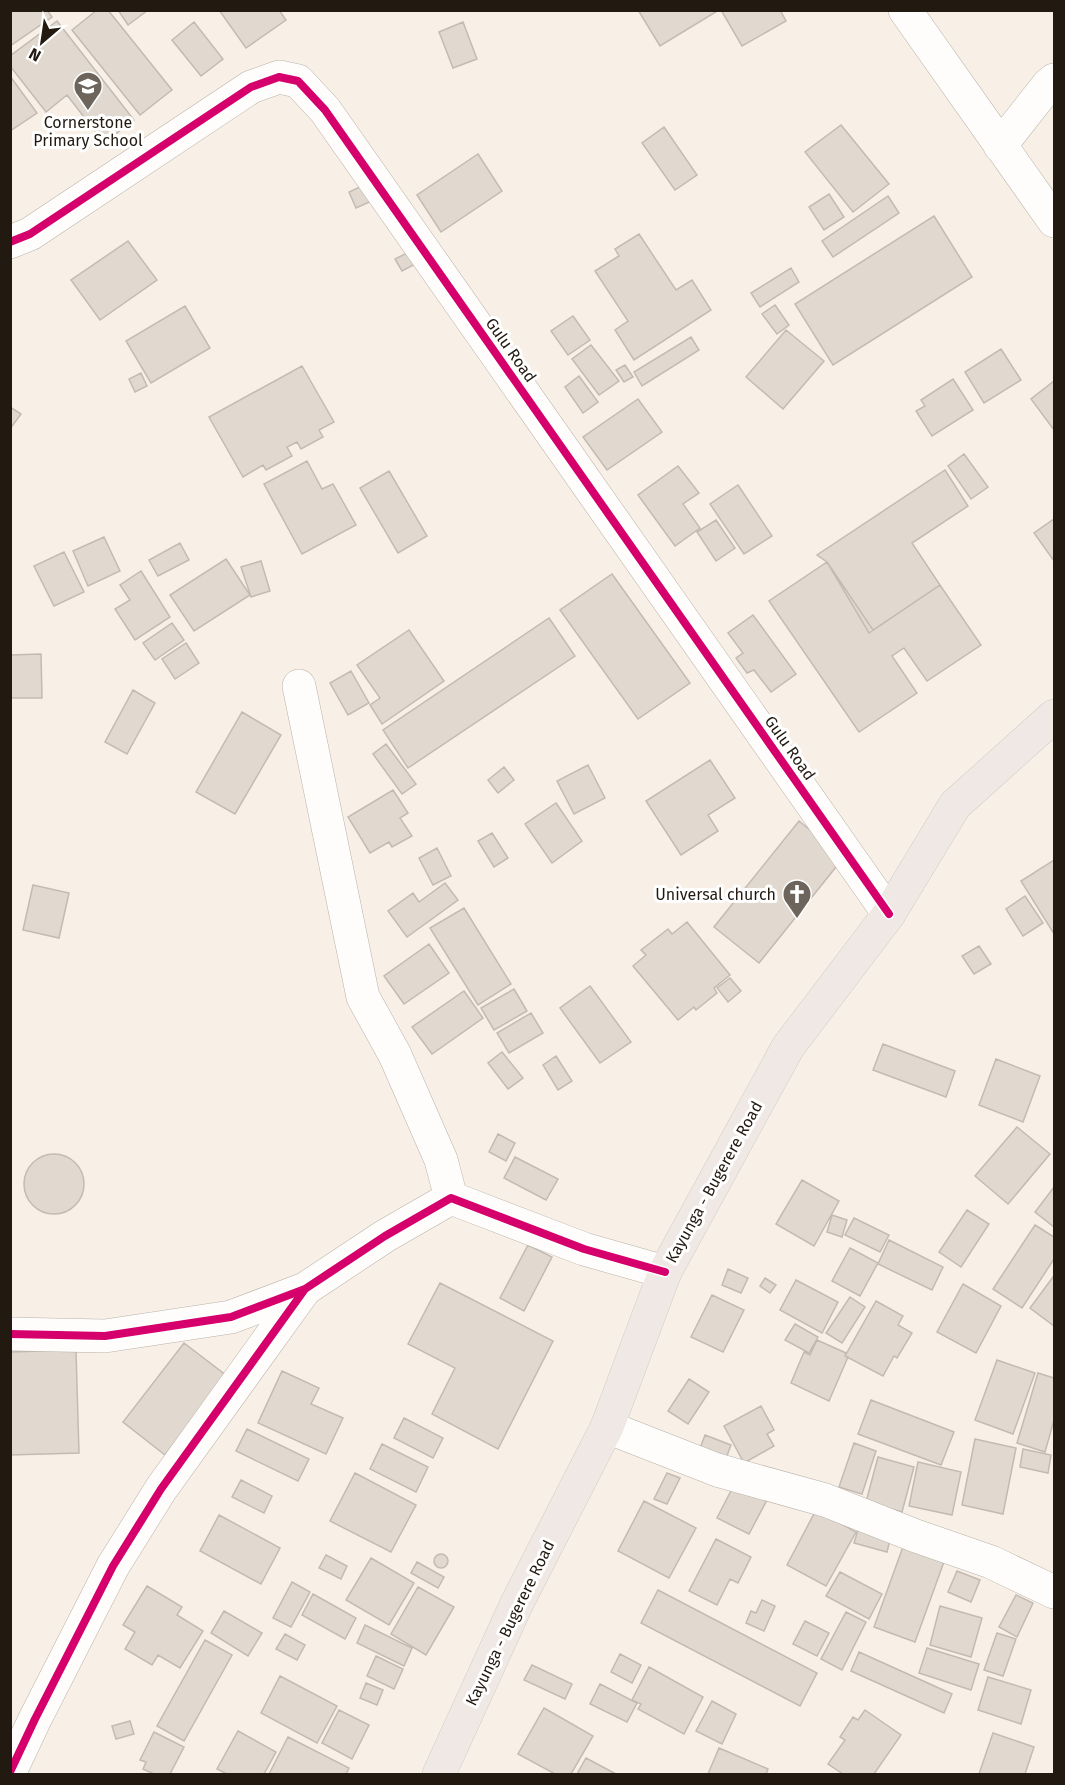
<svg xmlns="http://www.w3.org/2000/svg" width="1065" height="1785" viewBox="0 0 1065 1785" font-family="'Fira Sans',sans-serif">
<rect width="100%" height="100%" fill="#f8f0e7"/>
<path fill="#e1d9d0" stroke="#c3bbb3" stroke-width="1.5" d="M10,10H47L52,17L10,46Z
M97,10H108L172,90L140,115L72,30Z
M118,10H148L128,25Z
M219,10H279L286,20L246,48Z
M638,10H719L660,46Z
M721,10H780L786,21L742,46Z
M57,21L134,120L104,143L67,95L46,112L10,66V56Z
M194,22L223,59L201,76L172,40Z
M463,22L477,59L453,68L439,32Z
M10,76L37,113L10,131Z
M841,125L889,184L853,212L805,152Z
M664,127L697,175L675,190L642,143Z
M478,154L502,191L441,232L417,195Z
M364,185L372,201L356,208L349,192Z
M829,194L844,217L824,230L809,207Z
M888,196L899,213L833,257L822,241Z
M934,216L972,277L833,365L795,304Z
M639,234L676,290L692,280L711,310L634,360L615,330L628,321L595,271L619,256L615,249Z
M128,241L157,280L100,320L71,280Z
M415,249L421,261L402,271L395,259Z
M791,268L799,282L760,307L751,293Z
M775,305L789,325L777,334L762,314Z
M185,306L210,348L151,383L126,341Z
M573,316L590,340L568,355L551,331Z
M786,330L824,361L783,409L746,377Z
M691,337L699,350L642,386L634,372Z
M591,345L619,381L599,395L572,359Z
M1001,349L1021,380L984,403L965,372Z
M625,365L633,377L624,382L616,370Z
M302,366L334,422L319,430L323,437L301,449L297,442L287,447L292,456L266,470L263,465L243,477L209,417Z
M141,373L147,386L135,392L129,379Z
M579,376L598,402L583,413L565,387Z
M953,379L973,410L932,436L916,411L925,406L921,400Z
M1054,381V430L1031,399Z
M638,399L662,432L607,470L583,437Z
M10,407L21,414L10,429Z
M964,454L988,487L971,499L948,466Z
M307,461L322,489L333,484L356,525L302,554L264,484Z
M678,466L699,493L683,504L700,528L675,546L638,495Z
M945,470L968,506L912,543L940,585L869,633L827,562L817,555Z
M389,471L427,536L398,553L360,488Z
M738,485L772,536L744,554L710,504Z
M1054,519V561L1034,533Z
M716,520L735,548L716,561L697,532Z
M104,537L120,571L88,586L73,551Z
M180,543L189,560L158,576L149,560Z
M64,552L84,592L54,606L34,566Z
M226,559L250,595L194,631L170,595Z
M261,561L270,591L251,597L241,567Z
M827,562L873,630L940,585L981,645L927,681L904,648L892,656L917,693L859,732L769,601Z
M141,571L170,617L135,640L115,609L130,600L120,585Z
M612,574L690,683L638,719L560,610Z
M753,615L796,674L771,692L754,670L747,673L736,658L743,653L728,633Z
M549,618L575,656L408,768L383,730Z
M172,623L184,640L155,660L143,643Z
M409,630L444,681L382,724L370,705L380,698L357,665Z
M186,643L199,663L175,679L162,659Z
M41,654L42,698H10V655Z
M351,671L369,703L348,715L330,683Z
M133,690L155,703L127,754L105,742Z
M242,712L281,735L235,814L196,792Z
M386,744L416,784L402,794L373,754Z
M710,760L735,798L708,815L718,831L681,855L646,801Z
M588,765L605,798L574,814L557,781Z
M504,767L514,780L498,793L488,780Z
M393,790L408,813L400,818L412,836L392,847L389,842L370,853L348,817Z
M556,803L582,841L552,863L525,824Z
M799,821L844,857L759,963L714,927Z
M492,833L508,858L494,867L478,841Z
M437,848L451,876L433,885L419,858Z
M1054,860V934L1021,881Z
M445,883L458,900L407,937L388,911L413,893L419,902Z
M33,885L69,893L59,938L23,930Z
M1025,896L1043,923L1023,936L1006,909Z
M464,908L511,984L478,1005L430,928Z
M687,922L730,975L714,988L717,993L696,1010L694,1007L678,1020L633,966L646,955L641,950L668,929L672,934Z
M429,944L449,973L404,1004L384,976Z
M979,946L991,964L974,974L962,956Z
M730,978L741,991L728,1002L717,988Z
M590,986L631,1042L600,1063L560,1008Z
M514,989L527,1011L494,1030L481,1008Z
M464,991L483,1018L432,1054L412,1027Z
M531,1013L543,1033L509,1053L497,1033Z
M883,1044L955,1071L946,1097L873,1070Z
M502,1052L523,1078L508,1089L488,1063Z
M556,1056L572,1081L558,1090L543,1065Z
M996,1059L1040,1076L1023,1122L979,1105Z
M1017,1127L1050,1154L1008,1204L975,1176Z
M498,1134L515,1143L506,1161L489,1152Z
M24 1184a30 30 0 1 1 60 0a30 30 0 1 1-60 0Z
M515,1157L558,1179L546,1200L504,1178Z
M802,1180L839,1201L814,1246L776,1224Z
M1054,1187V1227L1035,1212Z
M967,1210L989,1224L961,1267L939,1252Z
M832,1215L847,1220L842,1237L827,1232Z
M854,1218L889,1235L880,1252L845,1235Z
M1035,1225L1054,1237V1259L1022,1308L993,1289Z
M889,1240L943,1267L932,1290L878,1264Z
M528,1245L552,1257L524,1311L500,1298Z
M850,1248L878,1263L860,1296L832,1281Z
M728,1269L748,1278L741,1293L722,1285Z
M1053,1277L1054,1278V1326L1030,1308Z
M765,1278L776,1285L770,1293L760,1286Z
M796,1280L838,1302L822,1333L780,1310Z
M440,1283L553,1341L498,1449L432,1414L455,1368L408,1344Z
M963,1284L1001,1306L976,1353L937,1332Z
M712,1295L744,1310L723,1352L691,1337Z
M850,1297L865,1307L842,1343L826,1333Z
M876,1301L903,1316L898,1325L912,1333L897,1358L894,1356L883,1376L845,1356Z
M795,1324L818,1337L809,1353L785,1340Z
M817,1340L846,1353L845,1356L848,1357L829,1401L791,1383L804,1352L810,1355Z
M184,1343L227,1376L165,1455L123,1422Z
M76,1350L79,1453L10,1455V1352Z
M997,1360L1035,1373L1013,1434L975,1420Z
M282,1371L319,1388L311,1404L343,1418L326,1454L258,1423Z
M1038,1373L1054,1378V1420L1045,1452L1017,1443Z
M689,1379L709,1392L688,1424L668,1411Z
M871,1400L954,1432L941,1465L858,1434Z
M761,1406L774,1430L767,1434L774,1446L744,1463L724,1426Z
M404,1418L443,1438L433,1458L394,1438Z
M247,1429L309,1459L298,1481L236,1451Z
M705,1435L731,1445L725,1461L699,1451Z
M975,1439L1016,1448L1003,1514L962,1505Z
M854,1443L876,1451L862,1494L839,1487Z
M382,1444L428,1467L416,1492L370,1469Z
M1023,1449L1051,1455L1048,1473L1020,1467Z
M878,1457L914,1467L902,1512L866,1502Z
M918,1462L961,1472L952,1515L909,1506Z
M355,1473L416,1505L391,1552L330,1521Z
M667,1473L680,1478L667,1504L654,1499Z
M241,1480L272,1496L264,1513L232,1497Z
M735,1483L767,1500L749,1534L717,1518Z
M644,1501L696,1528L669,1578L618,1551Z
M816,1510L856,1532L826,1586L787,1565Z
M219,1515L280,1548L261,1584L200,1551Z
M860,1523L892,1532L887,1552L854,1543Z
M716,1539L751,1557L738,1583L730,1579L717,1605L689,1591Z
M904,1544L945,1559L915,1642L874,1627Z
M434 1561a7 7 0 1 1 14 0a7 7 0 1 1-14 0Z
M326,1555L347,1566L341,1579L319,1568Z
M371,1558L414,1583L389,1625L346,1600Z
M417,1562L444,1577L438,1588L411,1573Z
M957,1571L980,1580L971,1602L948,1592Z
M840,1572L882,1594L869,1619L826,1596Z
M292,1582L310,1592L291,1627L273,1618Z
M147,1586L182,1607L177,1615L203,1631L180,1668L158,1655L152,1665L125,1649L135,1632L123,1625Z
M418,1587L454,1607L426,1655L391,1634Z
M658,1590L817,1673L800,1706L641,1623Z
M313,1594L356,1618L345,1639L302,1615Z
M1016,1595L1033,1603L1017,1637L999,1627Z
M762,1600L775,1606L764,1631L746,1623L751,1611L756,1613Z
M940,1606L982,1618L971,1657L930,1645Z
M224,1611L262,1633L248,1656L211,1633Z
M846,1612L866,1622L842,1670L821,1659Z
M805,1621L829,1633L817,1656L793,1644Z
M365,1625L412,1648L404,1666L357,1643Z
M997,1633L1016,1639L1003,1676L984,1670Z
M285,1634L305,1645L297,1660L276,1649Z
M205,1640L232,1655L184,1741L157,1726Z
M927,1648L979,1664L971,1690L919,1673Z
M859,1652L952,1694L944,1713L851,1671Z
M620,1654L641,1665L632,1683L611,1672Z
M376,1656L403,1669L394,1689L367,1676Z
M532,1665L572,1684L565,1699L524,1680Z
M649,1667L703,1697L684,1734L638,1709L641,1704L632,1700Z
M280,1676L337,1706L317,1743L261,1713Z
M988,1677L1031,1690L1021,1724L978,1710Z
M366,1683L383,1690L377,1705L360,1698Z
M600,1684L637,1703L627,1722L590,1704Z
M712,1701L736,1714L722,1744L696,1731Z
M544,1708L593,1736L571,1774H555L518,1754Z
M339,1710L369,1725L352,1759L322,1743Z
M865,1710L901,1735L874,1774H843L828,1764L845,1740L840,1737L853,1717L858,1720Z
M130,1721L134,1734L116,1739L112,1726Z
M238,1731L276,1752L264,1774H227L217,1769Z
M154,1732L184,1747L170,1774H154L143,1769L146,1762L140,1760Z
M993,1733L1034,1747L1025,1774H979Z
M288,1737L349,1768L346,1774H269Z
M719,1748L768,1769L766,1774H708Z
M586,1758L616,1774H577Z"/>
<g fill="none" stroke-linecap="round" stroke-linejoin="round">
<g stroke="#b9b2a9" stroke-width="34">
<path id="minor" d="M905,10L1054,221
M1000,146L1048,85L1054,80
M10,242L30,234L251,87L279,77L298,81L325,110L889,914
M299,686L363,997L395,1055L441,1160L451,1198
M10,1334L105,1336L231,1317L305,1289L385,1236L451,1198L584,1249L665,1272
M607,1427L717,1470L825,1500L916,1536L991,1562L1054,1592
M10,1772L35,1719L113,1566L161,1489L305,1289"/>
</g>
<g stroke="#d0ccc7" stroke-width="34">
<path id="major" d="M439,1774L517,1603L607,1427L665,1272L788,1047L889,914L955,805L1054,716"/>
</g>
<use href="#minor" stroke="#fefdfb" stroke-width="33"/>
<use href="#major" stroke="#f0e8e4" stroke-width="33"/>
<g stroke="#fff" stroke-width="11">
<path id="cycleway" d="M10,242L30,234L251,87L279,77L298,81L325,110L889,914
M10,1334L105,1336L231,1317L305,1289L385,1236L451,1198L584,1249L665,1272
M10,1772L35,1719L113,1566L161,1489L305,1289"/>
</g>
<use href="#cycleway" stroke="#d6006c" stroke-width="8"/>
</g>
<defs>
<g id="school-pin" transform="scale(1.5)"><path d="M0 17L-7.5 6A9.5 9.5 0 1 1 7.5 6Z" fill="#6d655c" stroke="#fff"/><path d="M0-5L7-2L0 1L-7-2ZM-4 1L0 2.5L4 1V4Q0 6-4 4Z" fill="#fff"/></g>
<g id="church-pin" transform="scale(1.5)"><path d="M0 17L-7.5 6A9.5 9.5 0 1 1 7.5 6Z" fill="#6d655c" stroke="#fff"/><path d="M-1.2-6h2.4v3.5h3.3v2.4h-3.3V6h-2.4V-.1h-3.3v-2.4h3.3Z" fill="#fff"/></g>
</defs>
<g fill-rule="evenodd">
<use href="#school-pin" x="88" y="86"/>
<use href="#church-pin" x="797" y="894"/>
</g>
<g text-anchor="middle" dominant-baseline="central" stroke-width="6" stroke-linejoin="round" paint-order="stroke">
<g font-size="16" fill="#221a11" stroke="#fff">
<text x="88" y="122">Cornerstone<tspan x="88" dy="18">Primary School</tspan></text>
<text x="776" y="894" text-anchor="end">Universal church</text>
</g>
<g font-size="16" fill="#221a11" stroke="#fff">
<text transform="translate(511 350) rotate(55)">Gulu Road</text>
<text transform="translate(790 748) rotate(55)">Gulu Road</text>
<text transform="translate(714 1182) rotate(-61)">Kayunga - Bugerere Road</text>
<text transform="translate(510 1623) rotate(-64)">Kayunga - Bugerere Road</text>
</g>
</g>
<rect width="1065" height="1785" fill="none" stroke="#221a11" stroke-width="24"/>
<g transform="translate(42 42) rotate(209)" stroke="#ffffff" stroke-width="4.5" paint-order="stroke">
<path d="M0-4.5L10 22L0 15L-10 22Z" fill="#221a11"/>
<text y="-9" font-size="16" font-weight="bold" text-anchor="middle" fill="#221a11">N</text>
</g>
</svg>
